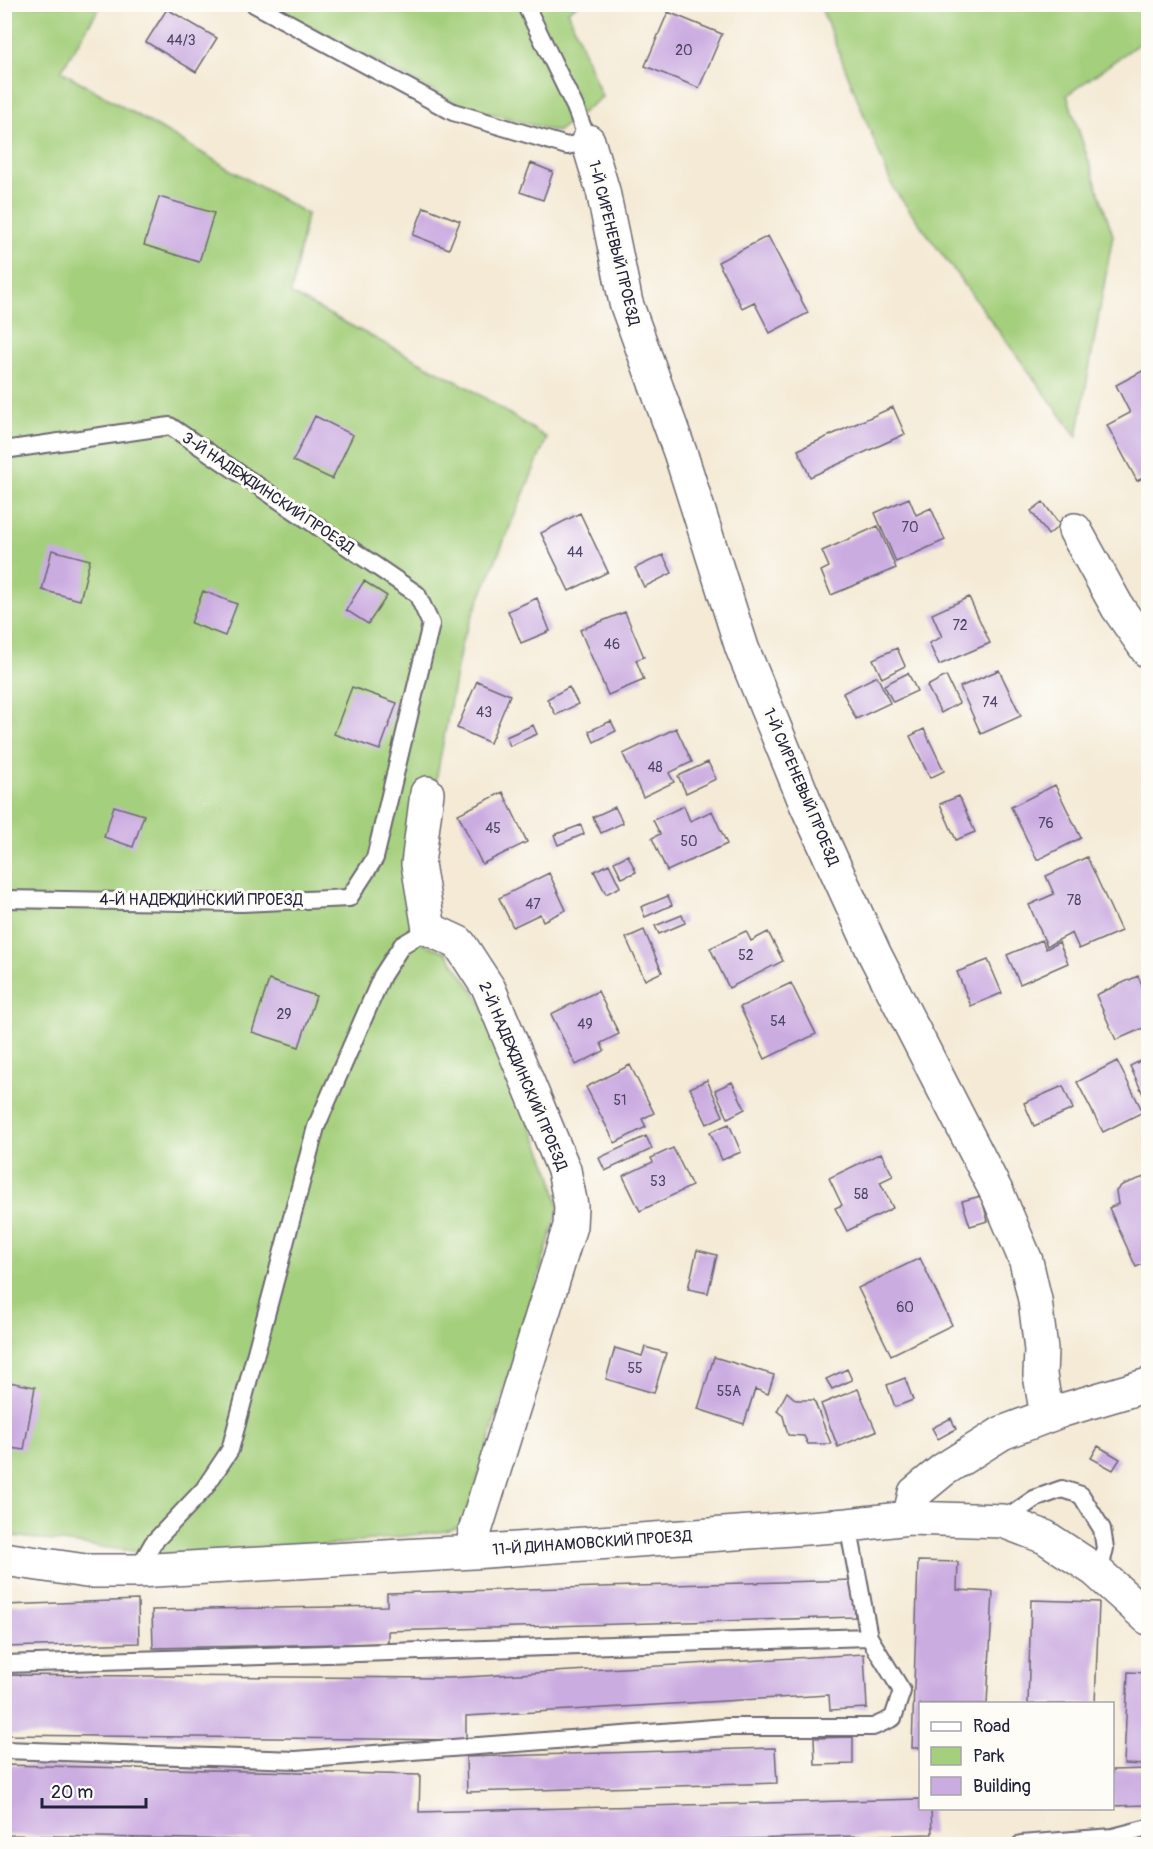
<svg xmlns="http://www.w3.org/2000/svg" width="1153" height="1849" viewBox="0 0 1153 1849" font-family="Pangolin,sans-serif">
<rect width="100%" height="100%" fill="#fdfcf7"/>
<filter id="ink" filterUnits="userSpaceOnUse"><feTurbulence type="fractalNoise" baseFrequency=".0167" numOctaves="2"/><feDisplacementMap in="SourceGraphic" scale="12" xChannelSelector="R" yChannelSelector="G"/><feConvolveMatrix kernelMatrix="1 2 1 2 8 2 1 2 1" color-interpolation-filters="sRGB"/></filter>
<filter id="wash" filterUnits="userSpaceOnUse"><feTurbulence type="fractalNoise" baseFrequency=".008" numOctaves="4" result="noise"/><feDisplacementMap in="SourceGraphic" scale="24" xChannelSelector="R" yChannelSelector="G"/><feGaussianBlur stdDeviation="1.35" result="paint"/><feColorMatrix in="noise" values="0 0 0 0 0 0 0 0 0 0 0 0 0 0 0 0 0 1.4 0 .05"/><feComposite in="paint" operator="in"/></filter>
<g filter="url(#wash)">
<rect width="100%" height="100%" fill="#f4ead5"/>
<path fill="#a4cf7c" stroke="#63785c" stroke-width="1.5" d="M5,5H101L61,71L307,214L291,294L469,388L547,438L462,641L423,850L421,943L446,952L478,997L551,1174L559,1208L467,1514L459,1527L446,1531L322,1546L157,1554L5,1535Z
M267,5H577L568,11L602,97L557,132L458,104Z
M820,5H1148V37L1067,95L1113,235L1077,437L893,188Z"/>
<g id="blocks">
<path fill="#cbace1" d="M167,9L217,38L196,72L146,42Z
M668,12L722,34L699,88L645,66Z
M531,163L553,172L543,200L520,192Z
M159,197L214,213L199,262L144,245Z
M424,207L460,221L449,249L413,235Z
M768,236L808,313L770,333L754,302L742,308L718,262Z
M1148,368V475L1137,481L1107,425L1130,413L1116,385Z
M893,407L905,434L810,477L798,450Z
M315,416L353,435L332,479L293,461Z
M909,498L916,515L931,508L945,540L896,562L875,513Z
M1043,502L1060,525L1048,535L1031,511Z
M580,513L608,572L569,591L541,533Z
M878,526L896,568L831,595L821,571L829,567L822,551Z
M52,550L90,560L80,600L42,590Z
M663,555L672,573L644,587L635,568Z
M364,581L387,596L368,624L346,610Z
M203,591L237,604L225,636L191,623Z
M969,597L990,643L939,665L929,643L942,637L932,614Z
M537,598L550,631L521,643L508,611Z
M625,612L644,657L636,660L644,680L608,695L580,630Z
M897,648L905,666L882,678L873,659Z
M999,670L1021,716L981,734L960,687Z
M908,673L917,691L893,702L884,685Z
M877,676L890,703L856,719L843,693Z
M946,676L959,703L941,713L927,686Z
M477,681L510,695L490,743L457,728Z
M352,687L397,703L380,750L334,734Z
M569,687L578,704L556,715L547,699Z
M611,721L616,731L594,742L589,731Z
M533,725L537,734L510,746L506,737Z
M676,728L692,762L669,773L674,782L643,797L623,754Z
M924,729L944,771L930,778L910,736Z
M708,762L716,779L686,793L678,776Z
M1055,785L1081,838L1037,860L1011,807Z
M503,792L527,842L482,864L458,814Z
M959,796L975,832L956,840L940,804Z
M114,806L144,815L133,847L104,837Z
M684,806L690,821L712,811L727,844L667,871L652,838L660,834L653,820Z
M615,807L623,823L601,833L593,817Z
M581,825L584,834L558,845L554,835Z
M628,855L636,872L622,878L614,862Z
M1087,857L1121,931L1079,949L1072,933L1047,946L1029,905L1054,894L1046,876Z
M609,864L620,887L606,894L594,871Z
M549,873L566,910L543,921L540,914L513,927L499,898Z
M668,896L672,905L645,917L641,907Z
M682,915L685,923L659,934L655,926Z
M644,930L662,972L645,980L626,938Z
M746,931L751,941L768,932L783,961L729,988L710,948Z
M1042,940L1046,949L1059,942L1068,963L1020,984L1007,955Z
M988,960L1002,993L971,1006L957,972Z
M1138,976L1148,1000V1026L1116,1040L1096,995Z
M269,980L316,996L299,1047L252,1032Z
M791,983L816,1034L765,1059L740,1007Z
M598,991L619,1034L601,1043L604,1051L576,1065L551,1014Z
M1148,1057V1105L1130,1066Z
M1117,1061L1143,1112L1103,1132L1077,1082Z
M630,1065L654,1113L642,1119L646,1127L615,1143L586,1087Z
M707,1080L723,1116L707,1124L690,1088Z
M732,1082L745,1109L728,1118L715,1090Z
M1063,1086L1073,1109L1034,1126L1024,1103Z
M729,1124L741,1152L722,1160L710,1132Z
M646,1136L652,1149L605,1171L599,1158Z
M673,1148L692,1186L640,1211L623,1176L653,1162L651,1158Z
M881,1153L893,1176L880,1182L893,1208L847,1231L835,1208L842,1205L829,1178Z
M1144,1177L1148,1179V1262L1136,1267L1109,1208L1118,1204L1116,1191L1122,1185Z
M981,1196L988,1221L970,1226L962,1201Z
M697,1250L717,1255L708,1293L688,1289Z
M920,1258L952,1325L891,1355L858,1288Z
M645,1347L666,1353L654,1393L606,1379L615,1348L642,1356Z
M714,1357L774,1375L768,1394L755,1389L744,1424L698,1409Z
M847,1369L852,1380L832,1389L826,1379Z
M905,1378L913,1400L895,1407L887,1385Z
M4,1381L35,1387L24,1450L4,1447Z
M858,1389L876,1431L838,1447L821,1404Z
M787,1392L796,1400H814L831,1444H808L804,1436L788,1435L783,1416L777,1411Z
M951,1418L956,1429L938,1439L932,1428Z
M1098,1446L1120,1459L1113,1470L1091,1458Z
M918,1561L958,1562L957,1590L993,1592L987,1704H920V1748H912Z
M854,1580L855,1617L388,1631V1643L153,1648L152,1610L387,1606V1593Z
M138,1600L139,1643L5,1647V1605Z
M1031,1600L1099,1602L1095,1704H1028Z
M864,1654L867,1708L830,1710L829,1695L466,1716V1740L4,1735V1675L449,1678Z
M1128,1672L1148,1673V1765L1124,1764Z
M853,1737V1764L815,1765L814,1738Z
M775,1748L777,1783L467,1792L466,1757Z
M4,1765L420,1775L419,1812L920,1799V1808H931L932,1834L550,1844H287V1841L4,1835Z
M1148,1769V1805L1112,1806V1770Z"/>
</g>
</g>
<g filter="url(#ink)">
<use href="#blocks" fill-opacity="0" stroke="#6c6871" stroke-width="1.5"/>
<g fill="none" stroke-linecap="round" stroke-linejoin="round">
<g stroke="#6c6871" stroke-width="20">
<path id="lane" d="M254,4L453,112L567,146L588,141L575,107L525,4
M4,450L170,426L417,594L431,624L375,858L349,898L242,903L4,899
M1003,1521L1034,1499L1062,1489L1081,1495L1102,1529L1105,1548L1102,1561L1095,1570
M137,1571L153,1543L204,1489L230,1450L316,1127L382,976L402,945L429,929
M4,1664L869,1637
M4,1750L296,1760L727,1727H873L893,1718L902,1691L869,1637L848,1525
M1021,1844L1113,1837L1148,1828"/>
</g>
<g stroke="#6c6871" stroke-width="36">
<path id="street" d="M588,141L603,191L626,303L681,455L742,648L806,804L875,955L999,1197L1026,1261L1035,1300L1041,1350L1040,1375L1047,1416
M1075,530L1118,608L1148,651
M427,793L418,864L429,929L459,943L489,989L564,1170L571,1206L570,1226L475,1531L473,1552
M909,1518L915,1493L943,1470L1002,1433L1063,1410L1148,1385
M4,1559L86,1571H137L473,1552L848,1525L909,1518L1003,1521L1045,1537L1095,1570L1148,1618"/>
</g>
<use href="#lane" stroke="#fff" stroke-width="16"/>
<use href="#street" stroke="#fff" stroke-width="33"/>
</g>
</g>
<g text-anchor="middle" dominant-baseline="central" stroke-width="6" stroke-linejoin="round" paint-order="stroke">
<g font-size="14" fill="#4c4464">
<text x="181" y="40">44/3</text>
<text x="684" y="50">20</text>
<text x="910" y="527">70</text>
<text x="575" y="552">44</text>
<text x="960" y="625">72</text>
<text x="612" y="644">46</text>
<text x="990" y="702">74</text>
<text x="484" y="712">43</text>
<text x="655" y="767">48</text>
<text x="1046" y="823">76</text>
<text x="493" y="828">45</text>
<text x="689" y="841">50</text>
<text x="1074" y="900">78</text>
<text x="533" y="904">47</text>
<text x="746" y="955">52</text>
<text x="284" y="1014">29</text>
<text x="778" y="1021">54</text>
<text x="585" y="1024">49</text>
<text x="620" y="1100">51</text>
<text x="658" y="1181">53</text>
<text x="861" y="1194">58</text>
<text x="905" y="1307">60</text>
<text x="635" y="1368">55</text>
<text x="729" y="1391">55А</text>
</g>
<g font-size="16" fill="#22223b" stroke="#fdfcf7">
<text transform="translate(614 243) rotate(76)">1-Й СИРЕНЕВЫЙ ПРОЕЗД</text>
<text transform="translate(268 493) rotate(34)">3-Й НАДЕЖДИНСКИЙ ПРОЕЗД</text>
<text transform="translate(801 787) rotate(67)">1-Й СИРЕНЕВЫЙ ПРОЕЗД</text>
<text x="201" y="900">4-Й НАДЕЖДИНСКИЙ ПРОЕЗД</text>
<text transform="translate(523 1076) rotate(67)">2-Й НАДЕЖДИНСКИЙ ПРОЕЗД</text>
<text transform="translate(592 1543) rotate(-4)">11-Й ДИНАМОВСКИЙ ПРОЕЗД</text>
</g>
</g>
<rect width="1153" height="1849" fill="none" stroke="#fdfcf7" stroke-width="24"/>
<rect x="919" y="1702" width="195" height="108" fill="#fdfcf7" stroke="#a5a5ac" stroke-width="1.5"/>
<rect x="931" y="1722" width="30" height="9" fill="#ffffff" stroke="#a5a5ac" stroke-width="1.5"/>
<text x="973" y="1732" font-size="18" fill="#22223b">Road</text>
<rect x="931" y="1747" width="30" height="18" fill="#a4cf7c" stroke="#a5a5ac" stroke-width="1.5"/>
<text x="973" y="1762" font-size="18" fill="#22223b">Park</text>
<rect x="931" y="1777" width="30" height="18" fill="#cbace1" stroke="#a5a5ac" stroke-width="1.5"/>
<text x="973" y="1792" font-size="18" fill="#22223b">Building</text>
<path d="M42 1798v9h104v-9" fill="none" stroke="#22223b" stroke-width="3"/>
<text x="51" y="1798" font-size="18" fill="#22223b" stroke="#fdfcf7" stroke-width="4.5" paint-order="stroke">20 m</text>
</svg>
